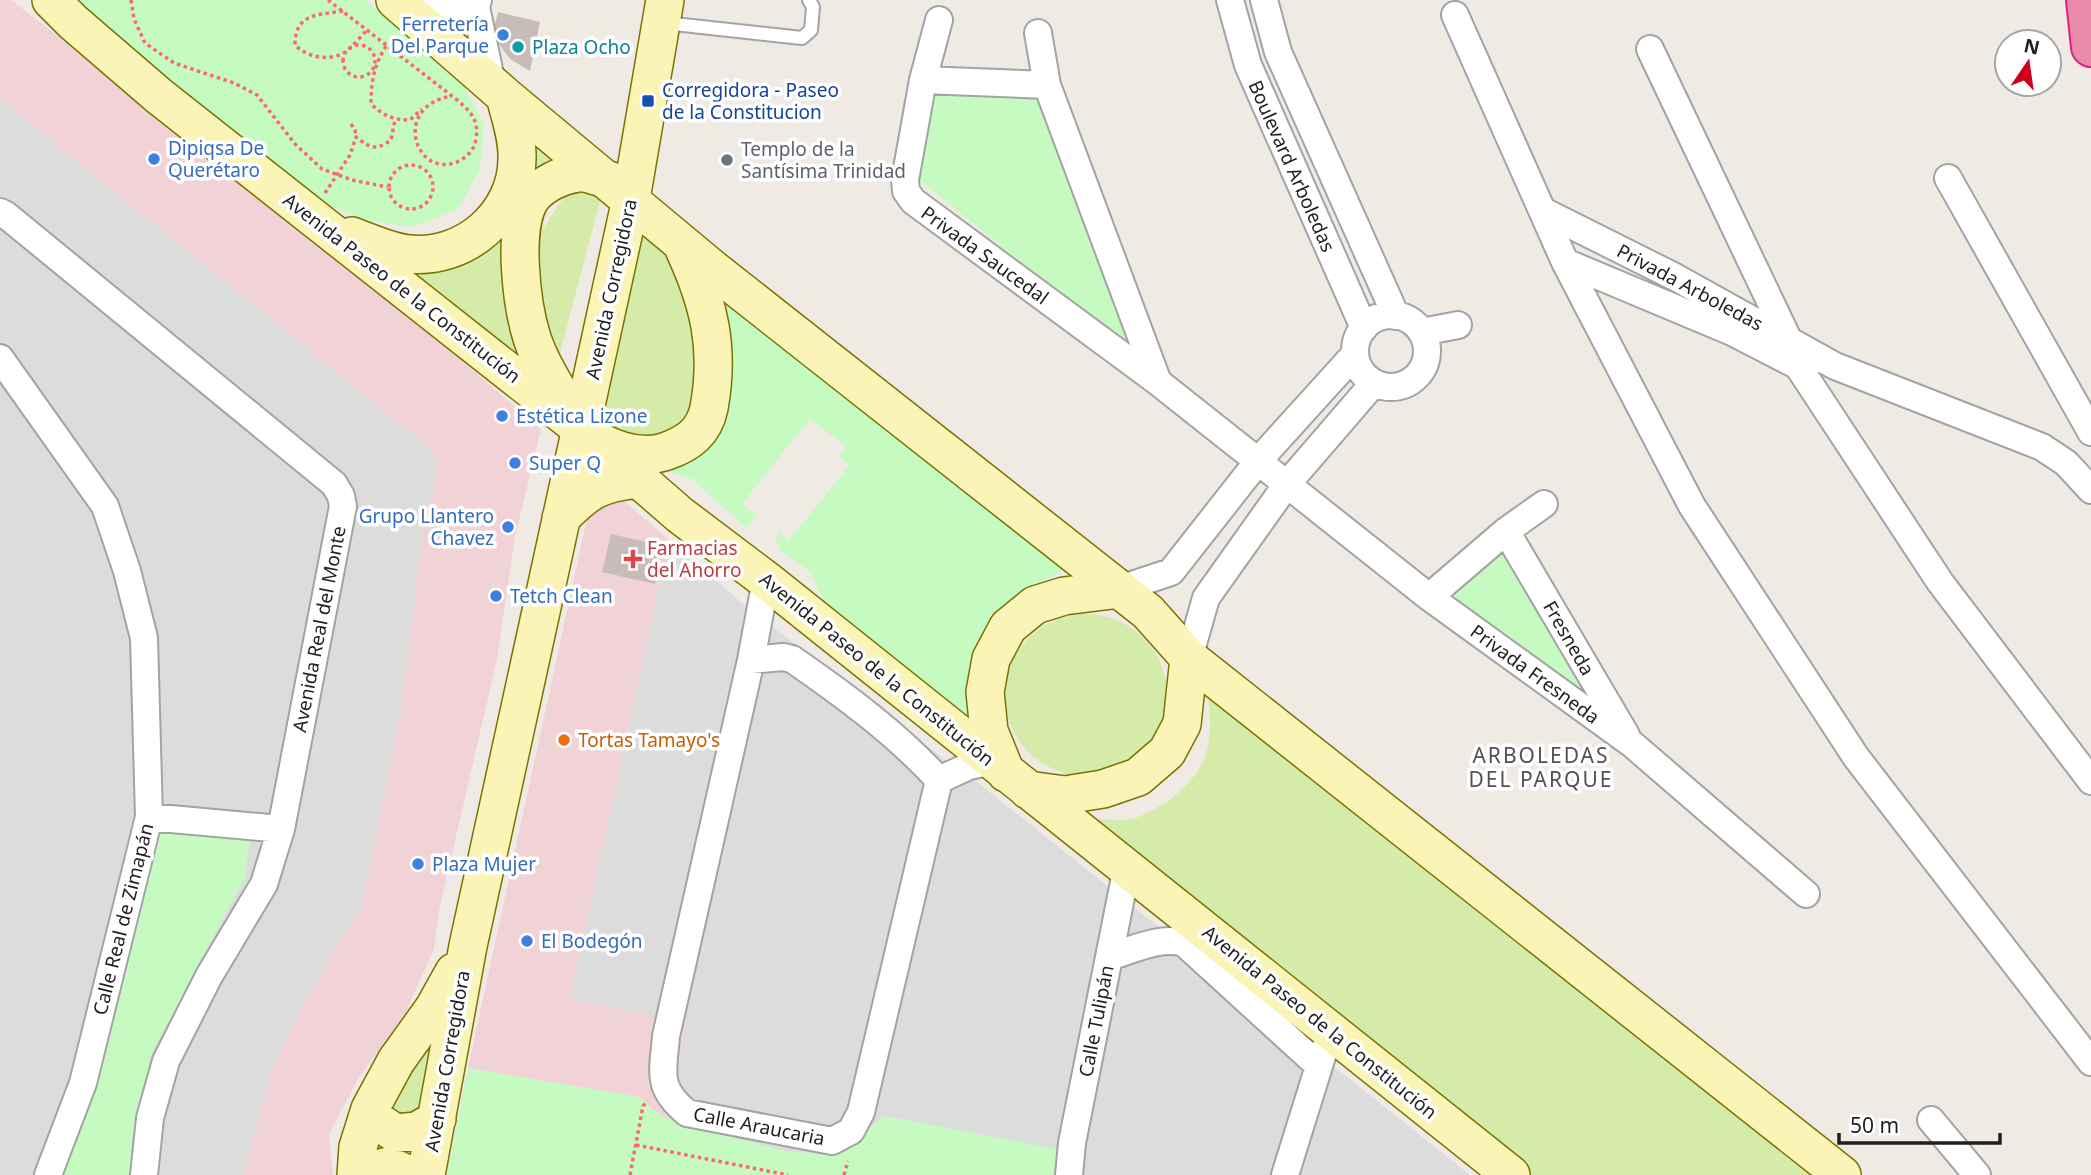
<svg xmlns="http://www.w3.org/2000/svg" width="2091" height="1175" viewBox="0 0 2091 1175" font-family="'Noto Sans',sans-serif">
<rect width="100%" height="100%" fill="#f0eae5"/>
<path fill="#dddcdc" d="M0,99L413,434L440,462L424,523L401,711L362,907L303,1005L271,1073L243,1175H0Z
M669,540L741,602L918,740L977,782L1470,1175H655L677,1078L569,1000Z"/>
<path fill="#f1d3d7" d="M0,0H11L311,231L541,429L515,537L497,659L439,910L434,949L405,1014L358,1079L329,1134L333,1175H243L271,1073L303,1005L362,906L401,711L424,523L440,462L413,434L0,99Z
M596,477L669,540L570,999L685,1023L677,1078L655,1175H447L468,1068Z"/>
<path fill="#d4eba9" d="M523,128L562,164L526,186L500,252L525,366L388,261L489,236Z
M580,191L601,197L557,364L536,285L539,235L566,194Z
M638,220L682,274L695,317L697,411L669,438L630,443L593,425Z
M1005 695a81 81 0 1 1 162 0a81 81 0 1 1-162 0Z
M1208,695L1815,1175H1528L1086,818C1101,818 1121,822 1135,818C1162,809 1197,783 1206,754C1212,735 1210,714 1208,695Z
M454,980L421,1114L410,1127L384,1101Z"/>
<path fill="#c5fbc0" d="M69,0H365L460,79L484,124L480,169L458,209L414,227L368,221L317,200Z
M934,90L1042,94L1151,367L912,174Z
M710,290L890,433L1069,568L1021,592L992,625L972,652L971,729L828,610L810,572L781,551L776,540L778,531L789,540L850,465L839,456L846,446L810,419L742,504L757,515L746,528L692,479L670,472C697,460 708,455 721,429Z
M1503,546L1604,721L1445,596Z
M158,829L250,838L245,877L150,1056L132,1175H62L95,1087Z
M468,1068L639,1097L660,1115L684,1125L785,1151L835,1155L884,1116L1062,1150L1069,1175H447Z"/>
<path fill="#c8bcb8" d="M498,12L540,22L530,71L510,59L492,35Z
M611,534L664,546L655,584L602,572Z"/>
<g fill="none" stroke-linecap="round" stroke-linejoin="round">
<g stroke="#a3a3a3" stroke-width="16">
<path id="lane" d="M665,23L802,38L811,30L813,7L809,0"/>
</g>
<g stroke="#a3a3a3" stroke-width="30">
<path id="street" d="M435,0L446,4L476,7
M478,0L476,7L492,84
M1230,0L1248,65L1364,328
M1264,0L1278,52L1396,316
M1455,15L1565,262L1692,506L1856,757L2091,1062
M939,20L923,80L905,180L906,191L913,201L1158,382L1429,597L1632,744L1806,894
M1038,33L1047,85
M1650,49L1789,341L1798,366L1940,582L2091,781
M923,80L1047,85L1158,382
M1948,178L2091,432
M1543,211L1675,277L1835,366L2042,447L2066,463L2091,490
M0,212L6,215L334,484L341,496L343,506L281,829L264,884L209,976L166,1061L150,1118L144,1175
M1565,262L1732,332L1798,366H1806
M1355 351a36 36 0 1 1 72 0a36 36 0 1 1-72 0Z
M1422,332L1458,325
M0,358L105,506L127,571L144,638L149,817L83,1083L48,1175
M1506,531L1626,735
M1120,589L1171,572L1259,460L1355,354
M1429,597L1506,531L1544,504
M1189,658L1206,598L1287,484L1374,383
M751,660L783,657L792,659C844,695 896,733 939,780L861,1112L851,1131L832,1141L687,1113C656,1087 663,1074 666,1036L751,660L766,580
M939,780L969,766L993,761
M149,817L281,829
M1109,957C1132,950 1161,936 1184,943L1319,1066
M1931,1120L1977,1175
M1069,1175L1072,1143L1127,867
M1285,1175L1324,1050"/>
</g>
<g stroke="#797402" stroke-width="40">
<path id="secondary" d="M51,0L73,22L159,96L581,429L680,515L766,580L1511,1175
M395,0L505,96L714,270L1148,612L1189,658L1842,1175
M609,180C600,178 587,172 578,173C561,175 543,184 532,197C511,226 522,306 532,338C539,360 551,380 563,399C569,409 574,423 583,430C604,448 640,461 667,451C689,443 704,432 709,408C720,348 709,303 684,249
M352,236C371,243 389,252 409,254C464,260 517,215 517,159C518,138 510,117 505,96
M561,518C588,490 600,483 638,479
M1006,773L989,731L985,692L991,659L1008,627L1035,605L1064,596L1120,589
M1028,790L1065,795L1103,789L1138,777L1167,752L1182,724L1189,658
M370,1109L376,1120L395,1133L417,1131L437,1119
M356,1175L358,1147L370,1109L396,1061L434,1008L454,972
M367,1175L371,1170L389,1166L410,1175
M426,1175L468,946L631,199L665,0"/>
</g>
<g stroke="#e02080" stroke-width="42">
<path id="highway" d="M2086,0L2091,47"/>
</g>
<path stroke="#fd6870" stroke-width="3.5" stroke-dasharray="3.5 3.5" stroke-linecap="butt" d="M131,0L134,19L145,43L174,63L234,83L257,95L295,144L322,169L352,180L387,187
M328,0L452,96C467,108 480,118 476,139C475,148 469,155 461,160C417,184 389,106 452,96
M343,11C318,15 295,13 295,45C308,58 331,62 347,51C354,45 361,36 367,30
M343 61a16 16 0 1 1 32 0a16 16 0 1 1-32 0Z
M386,46C374,65 371,82 371,104C384,116 393,120 410,120L422,109
M351,124L355,130L356,137
M389 187a22 22 0 1 1 44 0a22 22 0 1 1-44 0Z
M325,193L350,155L356,137C370,148 376,151 391,140L395,120
M636,1145L788,1175
M630,1175L643,1106L648,1101
M844,1175L848,1161"/>
<use href="#lane" stroke="#fff" stroke-width="12"/>
<use href="#street" stroke="#fff" stroke-width="26"/>
<use href="#secondary" stroke="#fbf4b7" stroke-width="37"/>
<use href="#highway" stroke="#e98aab" stroke-width="38"/>
</g>
<g fill="#3f7fe0" stroke="#fff" stroke-width="2.5">
<circle cx="503" cy="35" r="7"/>
<circle cx="154" cy="159" r="7"/>
<circle cx="502" cy="416" r="7"/>
<circle cx="515" cy="463" r="7"/>
<circle cx="508" cy="527" r="7"/>
<circle cx="496" cy="596" r="7"/>
<circle cx="418" cy="864" r="7"/>
<circle cx="527" cy="941" r="7"/>
</g>
<circle fill="#0f9aa8" stroke="#fff" stroke-width="2.5" cx="518" cy="47" r="7"/>
<rect fill="#1a4fb4" stroke="#fff" stroke-width="2.5" x="641" y="94" width="14" height="14" rx="3.5"/>
<circle fill="#6b7280" stroke="#fff" stroke-width="2.5" cx="727" cy="160" r="7"/>
<path fill="#e0444e" stroke="#fff" stroke-width="2.5" d="M629.5 548.5h7v7h7v7h-7v7h-7v-7h-7v-7h7z"/>
<circle fill="#e8710a" stroke="#fff" stroke-width="2.5" cx="564" cy="740" r="7"/>
<g text-anchor="middle" dominant-baseline="central" stroke-width="7" stroke-linejoin="round" paint-order="stroke">
<g font-size="19" fill="#366cbe" stroke="#fff" text-anchor="start">
<text x="489" y="24" text-anchor="end">Ferretería<tspan x="489" dy="22">Del Parque</tspan></text>
<text x="168" y="148">Dipiqsa De<tspan x="168" dy="22">Querétaro</tspan></text>
<text x="516" y="416">Estética Lizone</text>
<text x="529" y="463">Super Q</text>
<text x="494" y="516" text-anchor="end">Grupo Llantero<tspan x="494" dy="22">Chavez</tspan></text>
<text x="510" y="596">Tetch Clean</text>
<text x="432" y="864">Plaza Mujer</text>
<text x="541" y="941">El Bodegón</text>
</g>
<g font-size="19" fill="#0d838f" stroke="#fff" text-anchor="start">
<text x="532" y="47">Plaza Ocho</text>
</g>
<g font-size="19" fill="#164399" stroke="#fff" text-anchor="start">
<text x="662" y="90">Corregidora - Paseo<tspan x="662" dy="22">de la Constitucion</tspan></text>
</g>
<g font-size="19" fill="#5b616d" stroke="#fff" text-anchor="start">
<text x="741" y="149">Templo de la<tspan x="741" dy="22">Santísima Trinidad</tspan></text>
</g>
<g font-size="19" fill="#1f1f1f" stroke="#fff">
<text transform="translate(1292 166) rotate(66)">Boulevard Arboledas</text>
<text transform="translate(985 255) rotate(36)">Privada Saucedal</text>
<text transform="translate(1690 287) rotate(28)">Privada Arboledas</text>
<text transform="translate(402 288) rotate(38)">Avenida Paseo de la Constitución</text>
<text transform="translate(611 289) rotate(-78)">Avenida Corregidora</text>
<text transform="translate(319 629) rotate(-79)">Avenida Real del Monte</text>
<text transform="translate(1569 638) rotate(60)">Fresneda</text>
<text transform="translate(877 669) rotate(39)">Avenida Paseo de la Constitución</text>
<text transform="translate(1535 674) rotate(36)">Privada Fresneda</text>
<text transform="translate(123 919) rotate(-76)">Calle Real de Zimapán</text>
<text transform="translate(1096 1021) rotate(-79)">Calle Tulipán</text>
<text transform="translate(1320 1022) rotate(39)">Avenida Paseo de la Constitución</text>
<text transform="translate(447 1061) rotate(-80)">Avenida Corregidora</text>
<text transform="translate(759 1126) rotate(11)">Calle Araucaria</text>
</g>
<g font-size="19" fill="#be3a42" stroke="#fff" text-anchor="start">
<text x="647" y="548">Farmacias<tspan x="647" dy="22">del Ahorro</tspan></text>
</g>
<g font-size="19" fill="#c56008" stroke="#fff" text-anchor="start">
<text x="578" y="740">Tortas Tamayo's</text>
</g>
<g font-size="21" letter-spacing="2" fill="#525252" stroke="#fff">
<text x="1541" y="755">ARBOLEDAS<tspan x="1541" dy="24">DEL PARQUE</tspan></text>
</g>
</g>
<g transform="translate(2028 63) rotate(13)"><circle r="33" fill="#ffffff" stroke="#a5a5a5" stroke-width="2"/>
<path d="M0-5L12 26L0 18L-12 26Z" fill="#cd0020"/>
<text y="-10" font-size="19" font-weight="bold" text-anchor="middle" fill="#1f1f1f">N</text>
</g>
<path d="M1839 1133v10h161v-10" fill="none" stroke="#1f1f1f" stroke-width="3.5"/>
<text x="1850" y="1133" font-size="21" fill="#1f1f1f" stroke="#ffffff" stroke-width="5" paint-order="stroke">50 m</text>
</svg>
